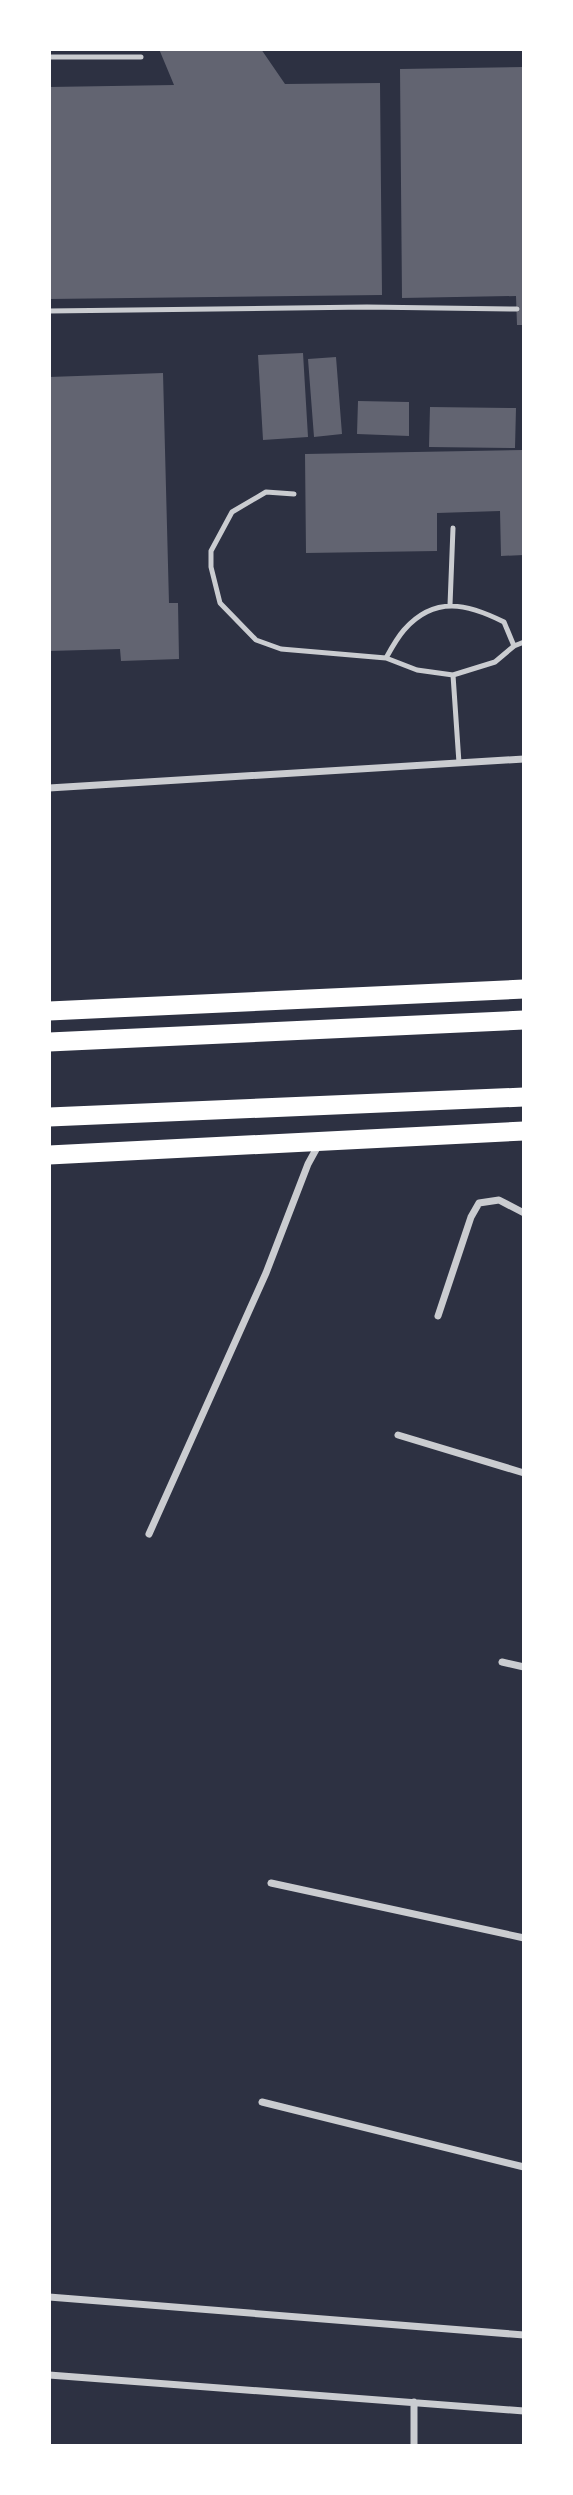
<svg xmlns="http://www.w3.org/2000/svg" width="573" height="2495" viewBox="0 0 573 2495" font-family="'Fira Sans Condensed',sans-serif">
<rect width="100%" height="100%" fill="#2d3142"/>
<path fill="#626471" d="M159,49H261L285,84L380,83L382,295L49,299V87L174,85Z
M524,67V325H517L516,296L402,298L400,69Z
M303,353L308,437L263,440L258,355Z
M336,357L342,434L314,437L308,359Z
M163,373L169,603H178L179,659L121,661L120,649L49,651V377Z
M358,401L409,402V436L357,434Z
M430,407L516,408L515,448L429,447Z
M523,450L524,555L501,556L500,511L437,513V551L306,553L305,454Z"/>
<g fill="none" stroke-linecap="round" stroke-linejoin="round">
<path stroke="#caccd0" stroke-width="5" d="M49,57H141
M49,311L367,307L517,309
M294,494L266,492L232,512L211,551V567L220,603L256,640L281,649L386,658L417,670L453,675L459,763
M450,605L453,528
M386,658C391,649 397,638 404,630C435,595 468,604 504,622L514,646
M453,675L495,662L514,646L524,642"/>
<path stroke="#caccd0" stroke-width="7" d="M49,788L524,759
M438,1316L471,1217L479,1203L499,1200L524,1213
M398,1435L524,1473
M149,1534L266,1273L308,1164L319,1144
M502,1662L524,1667
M271,1883L524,1938
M262,2102L524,2167
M49,2297L524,2335
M49,2375L524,2411
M414,2446V2402"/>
<path stroke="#fff" stroke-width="19" d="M49,1011L524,989
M49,1042L524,1020
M49,1117L524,1097
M49,1155L524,1131"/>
</g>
<rect width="573" height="2495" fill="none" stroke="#ffffff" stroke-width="102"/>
</svg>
